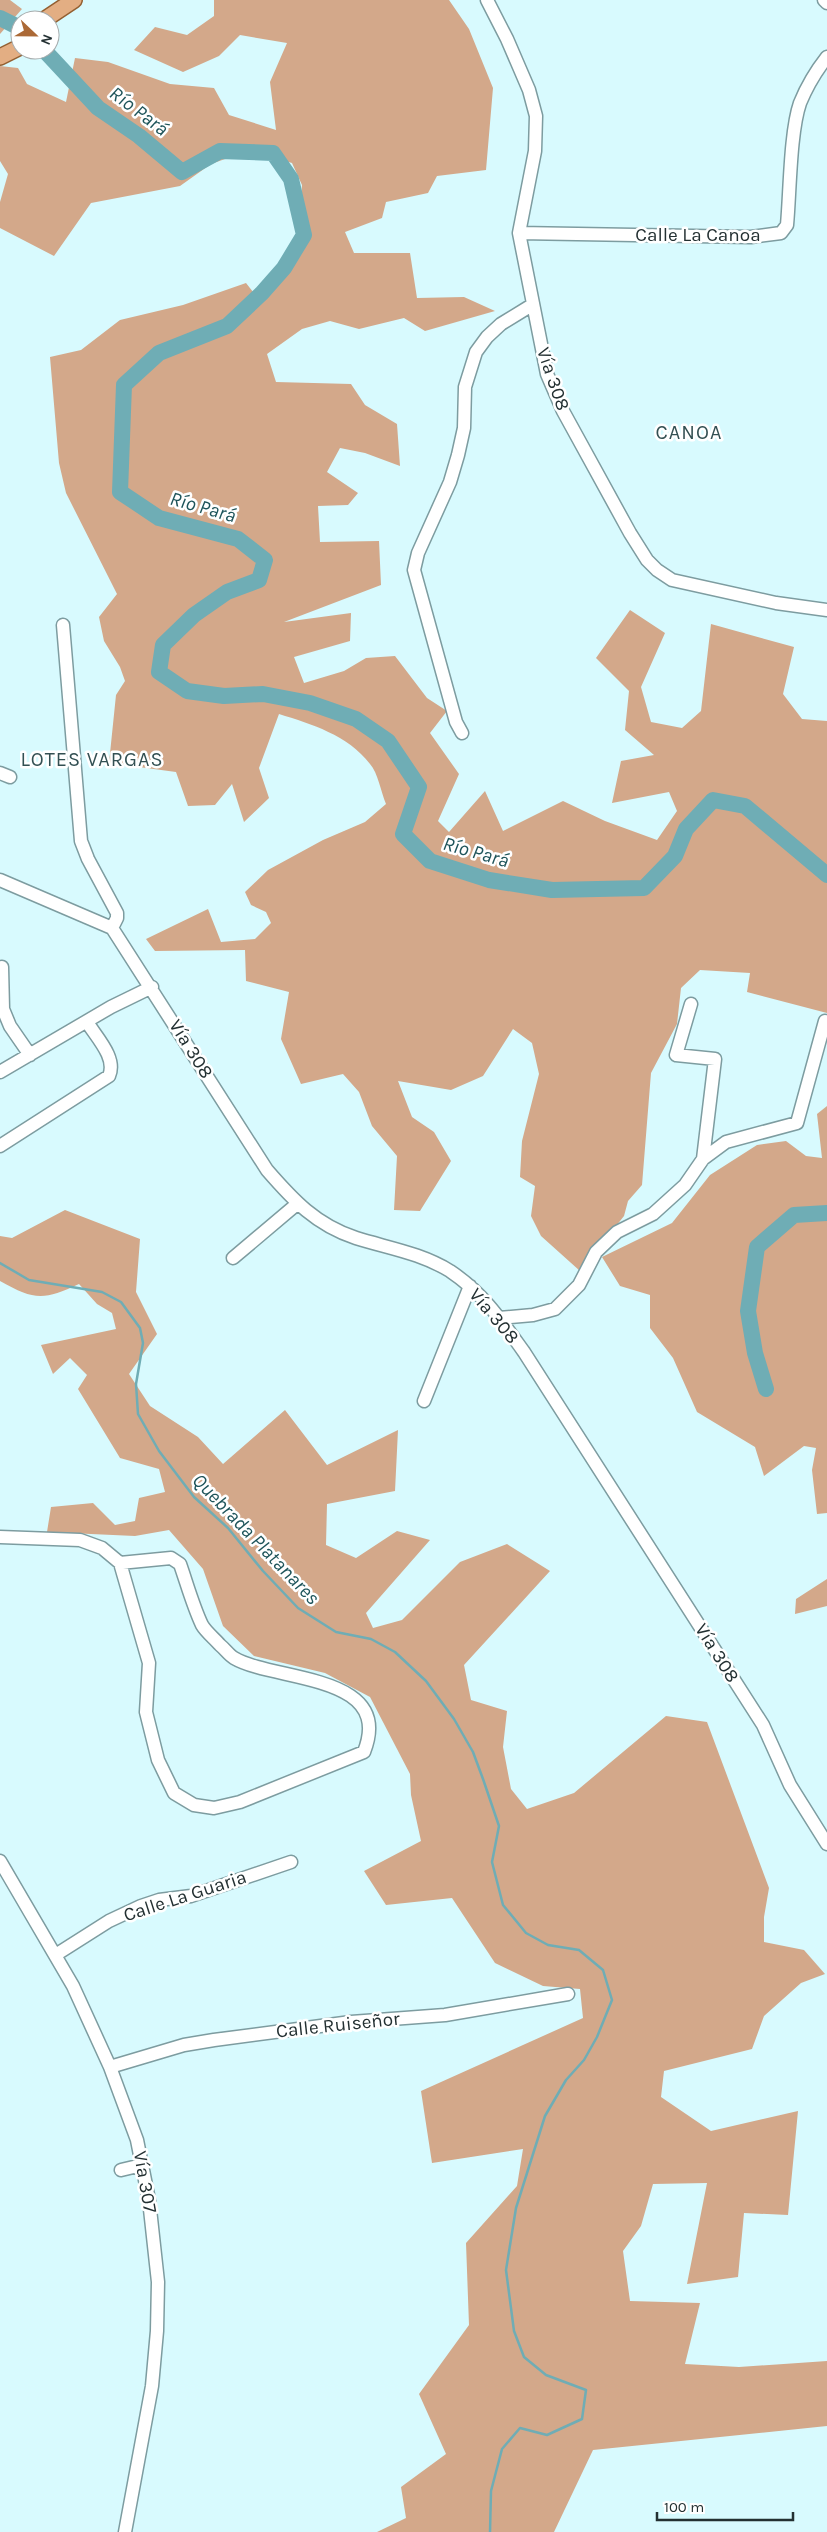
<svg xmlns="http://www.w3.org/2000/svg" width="827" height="2532" viewBox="0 0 827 2532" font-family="Karla,sans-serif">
<rect width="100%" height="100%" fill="#d8fafe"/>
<path fill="#d3a88a" d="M0,0H10L22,9L0,34Z
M214,0H449L469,29L493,88L486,170L437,176L428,193L386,202L382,218L345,232L354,253H410L417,298L464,297L495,311L425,331L404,318L359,329L330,321L302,329L267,354L276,382L351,384L365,405L397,424L400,466L365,453L340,448L327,472L358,493L348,505L318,506L320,542L379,541L381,585L284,622L351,613L350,641L294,657L304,683L344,671L366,658L395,656L427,698L447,711L430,733L459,774L438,821L449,832L485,791L503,831L563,801L605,821L657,840L677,811L669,792L612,803L621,761L654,755L625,730L629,691L596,658L630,610L665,633L641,687L651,722L682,728L701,711L711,624L794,647L783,694L802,719L827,721V1013L747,992L750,973L700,970L681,988L677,1024L651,1073L642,1185L628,1201L624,1216L580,1271L541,1236L531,1216L535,1186L520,1177L522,1141L539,1074L532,1043L513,1029L483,1076L451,1090L398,1081L412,1117L434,1132L451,1161L420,1211L394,1210L397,1156L372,1126L359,1092L343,1074L301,1084L281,1039L289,992L246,981L245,950L155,951L146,939L208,909L221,942L255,939L271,923L266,912L251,905L245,892L268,870L323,840L365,822L386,804C381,792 378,773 370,764C348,735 311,724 279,714L259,768L269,798L244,822L232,784L215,805L188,806L176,772L109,763L116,695L125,681L120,667L104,641L99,617L117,594L66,493L59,463L50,357L81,350L120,320L183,305L246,283L260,301L298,238L302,185L292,163L268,156L225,159L211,164L180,186L91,203L54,256L0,228V202L8,174L0,161V66L18,68L27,84L66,102L75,58L108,62L170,84L214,88L229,115L276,130L270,82L287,43L240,35L219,56L183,72L134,50L155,27L187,35L214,16Z
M827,1106V1513L817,1514L812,1470L816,1448L804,1446L764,1476L755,1447L697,1412L673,1358L650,1328V1295L620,1286L602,1257L672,1223L710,1175L757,1145L786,1141L806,1156L822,1158L817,1114Z
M65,1210L140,1239L136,1292L157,1334L129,1374L150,1406L198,1437L223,1464L285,1410L327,1465L398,1430L395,1491L327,1504L326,1545L356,1558L397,1531L430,1540L366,1613L373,1628L402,1620L460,1562L507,1544L550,1571L464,1665L471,1700L507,1711L503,1747L511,1789L527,1809L574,1793L666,1716L707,1722L769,1888L764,1917V1942L804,1950L825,1974L801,1983L764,2016L752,2049L664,2071L661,2097L711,2131L798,2111L788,2215L744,2213L738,2277L687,2284L707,2183L653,2184L641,2226L623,2251L630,2301L700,2303L685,2364L739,2367L827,2361V2426L593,2450L554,2532H377L406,2518L401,2487L446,2454L419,2394L469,2325L466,2243L517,2186L523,2149L432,2163L421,2091L583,2018L580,1989L543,1986L495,1963L452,1898L386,1905L364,1871L421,1841L411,1795L410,1774L370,1697L325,1673L254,1656L223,1626L203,1569L169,1530L135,1536L47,1532L51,1507L93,1503L115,1525L135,1521L139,1498L165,1492L159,1469L120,1458L78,1389L87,1375L70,1358L53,1374L41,1345L116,1329L112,1313L97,1304L79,1284C43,1301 34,1300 0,1281V1236L12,1238Z
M827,1579V1606L795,1614L796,1599Z"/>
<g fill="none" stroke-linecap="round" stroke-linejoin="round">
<path stroke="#6fadb5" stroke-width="2.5" d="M0,1263L29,1280L102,1292L121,1302L140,1328L143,1343L136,1384L138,1414L159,1451L194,1497L228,1528L263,1571L298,1608L336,1632L371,1639L395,1652L426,1681L454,1719L473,1752L483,1779L499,1826L492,1862L503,1905L526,1933L548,1945L579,1950L603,1970L612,2000L597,2037L584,2060L566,2080L545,2116L516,2208L506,2270L514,2331L524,2357L546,2375L586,2390L582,2419L547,2435L520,2428L502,2449L491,2491L490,2532"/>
<path stroke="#6fadb5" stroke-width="16" d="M0,18L20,28
M44,50L98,108L139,136L182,172L220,151L273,153L291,179L304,235L284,268L262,293L227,326L159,353L124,385L120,492L159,518L238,539L265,560L259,580L227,592L194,615L163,645L159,672L187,691L224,696L263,694L310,703L356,719L388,741L419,787L403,834L430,861L489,880L552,890L644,888L675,856L686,829L713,800L745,806L827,875
M766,1389L755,1353L748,1311L757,1247L794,1215L827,1213"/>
<g stroke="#7d9ca0" stroke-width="15">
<path id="minor" d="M487,0L507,39L529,90L536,116L535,151L519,233L547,374L563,411L630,533L647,560L657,570L672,580L776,603L827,610
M824,0L827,3
M519,233L751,237L781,233L787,225C790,193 790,132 800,103C807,86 816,71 827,57
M63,625L81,841L88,859L117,913V918L112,928
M462,733L456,722L414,570L418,553L450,482L458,455L464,428L465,387L476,352L487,337L501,324L532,305
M0,773L10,777
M0,880L112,928L267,1170C293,1200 316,1225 356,1238C388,1248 421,1253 450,1271C483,1293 501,1320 524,1352L763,1725L790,1785L827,1844
M2,967L3,1009L10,1026L30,1055
M691,1004L676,1055L715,1059L703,1159
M0,1072L111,1007L152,987
M0,1146L109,1076C117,1058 97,1038 87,1022
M233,1258L297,1204
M499,1318L533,1315L555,1309L579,1285L596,1252L617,1232L653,1214L685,1185L703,1159L726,1142L797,1123L825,1021
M424,1401L470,1286
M0,1537L80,1540L102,1548L120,1563L149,1663L146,1712L158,1760L174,1793L194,1805L214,1808L240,1802L364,1752C395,1673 275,1682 234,1658C229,1655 225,1649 220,1645C215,1639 206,1632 202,1625C193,1606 187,1584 180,1564L171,1558L120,1563
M0,1861L73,1986L110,2067L137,2140L149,2200L158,2282L157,2331L152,2386L125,2532
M57,1954L109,1921L141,1906L159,1900L191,1896L291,1862
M110,2067L184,2045L214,2040L351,2022L445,2015L568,1994
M121,2170L142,2165"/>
</g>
<g stroke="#935f31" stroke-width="18">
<path id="major" d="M44,20L74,0
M0,57L20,47"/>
</g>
<use href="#minor" stroke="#fff" stroke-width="12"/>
<use href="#major" stroke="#e3ae83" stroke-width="15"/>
</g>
<g text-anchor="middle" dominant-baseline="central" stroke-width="5" stroke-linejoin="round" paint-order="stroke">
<g font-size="19" fill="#233032" stroke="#fff">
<text x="698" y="235">Calle La Canoa</text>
<text transform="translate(553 379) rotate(71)">Vía 308</text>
<text transform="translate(191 1049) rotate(58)">Vía 308</text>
<text transform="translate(494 1316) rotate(50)">Vía 308</text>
<text transform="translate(717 1653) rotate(58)">Vía 308</text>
<text transform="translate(185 1896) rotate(-18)">Calle La Guaria</text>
<text transform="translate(338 2025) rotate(-6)">Calle Ruiseñor</text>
<text transform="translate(145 2182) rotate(80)">Vía 307</text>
</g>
<g font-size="20" font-style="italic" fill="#1e545a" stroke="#fff">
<text transform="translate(139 111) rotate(37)">Río Pará</text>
<text transform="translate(203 507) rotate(16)">Río Pará</text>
<text transform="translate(476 852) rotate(16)">Río Pará</text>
<text transform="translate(256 1539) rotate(46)">Quebrada Platanares</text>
</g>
<g font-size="20" letter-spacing="1" fill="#335053" stroke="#fff">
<text x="689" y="432">CANOA</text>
<text x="92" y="759">LOTES VARGAS</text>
</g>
</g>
<g transform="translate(35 35) rotate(112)"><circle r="24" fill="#ffffff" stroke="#a7acad"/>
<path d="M0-4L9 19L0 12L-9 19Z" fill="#ab6936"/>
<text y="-8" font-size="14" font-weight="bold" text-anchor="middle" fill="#233032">N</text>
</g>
<path d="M657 2512v8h136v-8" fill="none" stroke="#233032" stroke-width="2.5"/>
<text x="664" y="2512" font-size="15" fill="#233032" stroke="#ffffff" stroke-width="4" paint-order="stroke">100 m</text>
</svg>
